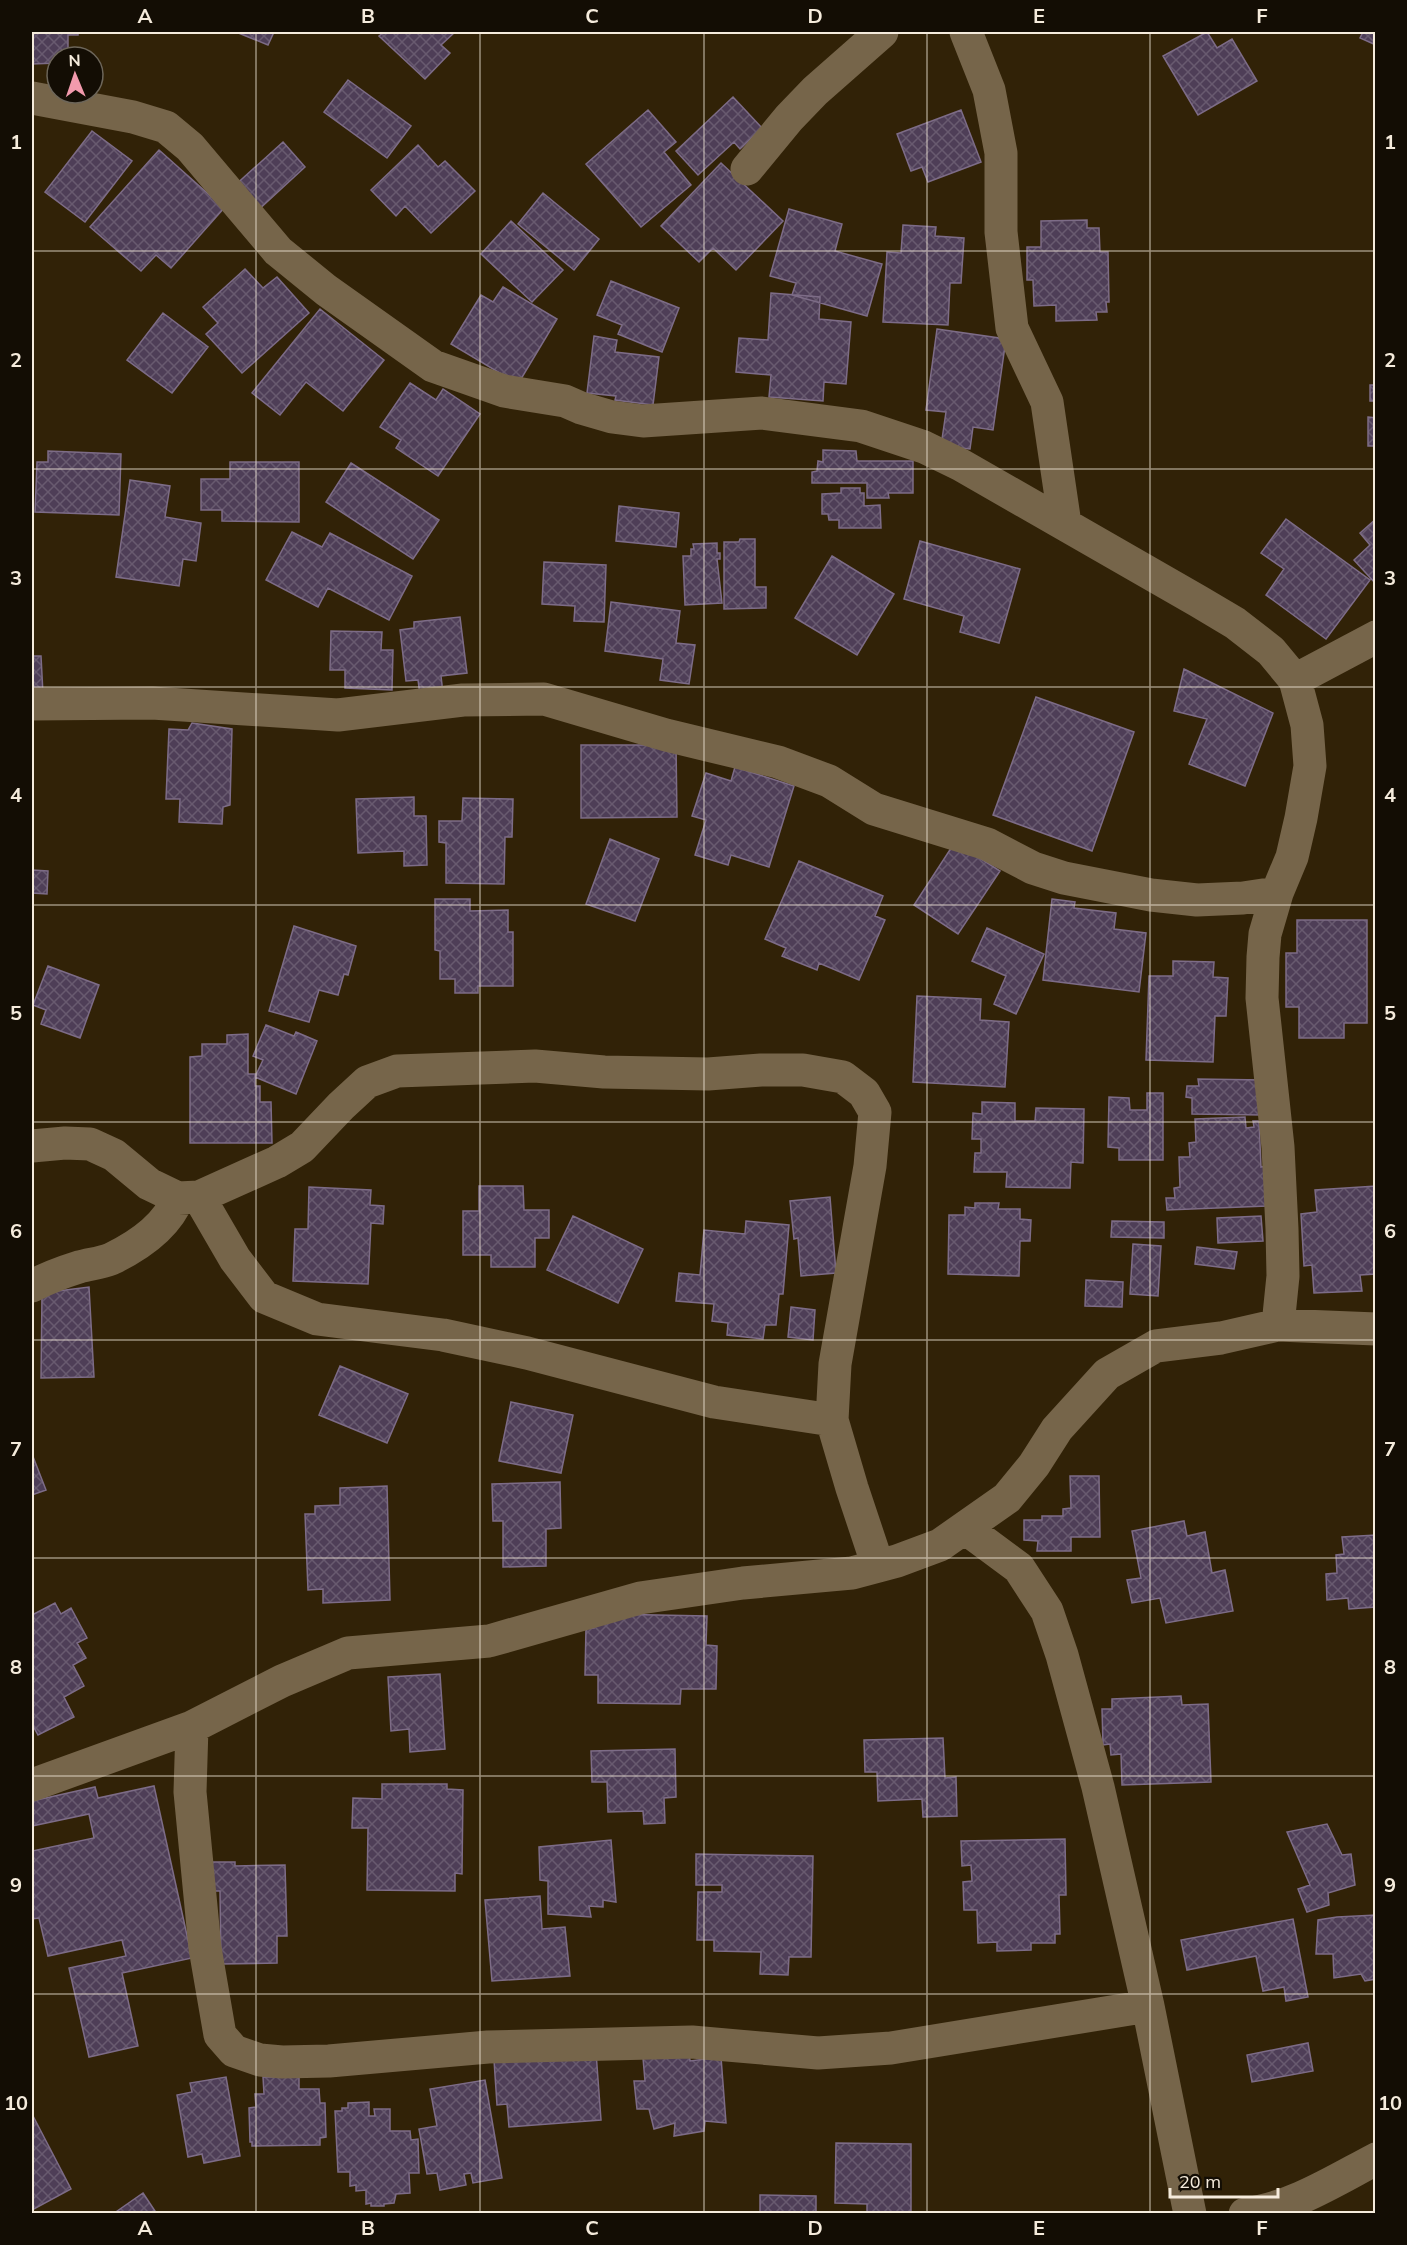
<svg xmlns="http://www.w3.org/2000/svg" width="1407" height="2245" viewBox="0 0 1407 2245" font-family="Mulish,sans-serif">
<defs>
<pattern id="building-cross-hatch" width="8" height="8" patternUnits="userSpaceOnUse" patternTransform="scale(1.5)"><rect width="8" height="8" fill="#4e3e57"/><path d="M0 0l8 8M0 8l8-8" fill="none" stroke="#685a6f"/></pattern>
</defs>
<rect width="100%" height="100%" fill="#312207"/>
<path fill="url(#building-cross-hatch)" stroke="#7d6c87" stroke-width="1.5" d="M32,32H78V35H68V57H57V63L32,64Z
M236,32H274L268,45Z
M384,32H455L441,45L450,53L425,79L379,36Z
M1207,32L1217,48L1232,39L1257,81L1198,115L1163,56Z
M1363,32H1376V45L1360,38Z
M348,80L411,126L387,158L324,112Z
M733,97L762,128L740,149L734,142L698,175L676,151Z
M648,110L676,142L664,152L691,185L641,227L586,164Z
M961,110L981,162L928,182L922,167L911,171L897,134Z
M92,131L132,161L85,222L45,192Z
M283,142L305,167L255,213L232,188Z
M418,145L438,167L445,161L475,191L431,233L405,206L396,216L371,190Z
M159,150L224,208L171,268L156,255L141,271L90,227Z
M721,163L783,221L736,270L713,248L699,262L661,226Z
M543,193L599,239L574,270L518,224Z
M789,209L842,224L835,251L882,264L867,316L792,295L796,283L770,276Z
M1087,220V228H1099L1100,252H1108L1109,302H1106L1107,312H1096L1097,320L1056,321V305L1034,306L1033,280H1027V247H1041V221Z
M511,221L563,270L532,302L481,254Z
M903,225L936,227L935,236L964,238L961,283H950L948,325L883,322L887,252L901,253Z
M245,269L263,288L277,277L309,313L242,373L206,334L218,323L203,307Z
M611,281L679,308L662,352L618,334L622,325L597,315Z
M503,287L557,319L518,384L451,344L481,295L493,302Z
M771,293L820,297L819,319L851,322L846,384L824,382L823,401L769,397L771,375L736,372L739,338L768,340Z
M320,309L384,360L343,411L306,382L280,415L252,393Z
M163,313L208,347L172,393L127,360Z
M937,329L1006,339L993,430L973,427L970,449L941,446L946,412L926,410Z
M594,336L617,340L615,352L659,357L653,405L615,400L616,396L587,393Z
M410,383L436,400L443,389L480,414L438,476L396,448L401,440L380,427Z
M1370,385H1376V401H1370Z
M1368,417L1376,418V446H1368Z
M823,450L856,451L857,461H913V493H888L889,498H867V483H812V472L817,471L818,461L823,462Z
M48,451L121,454L119,515L35,512L37,462H48Z
M230,462H299V522L222,521V510H201V479H230Z
M351,463L439,520L413,559L326,502Z
M130,480L170,486L165,517L201,523L196,561L183,559L179,586L116,577Z
M841,488H860V493H864V506L880,505L881,528H839V520H829L828,514H822V494L841,493Z
M619,506L679,513L676,547L616,541Z
M1286,519L1370,580L1326,639L1266,595L1284,569L1261,553Z
M1376,519V584L1354,560L1370,545L1360,533Z
M292,532L322,547L330,533L412,576L389,620L328,588L318,607L266,580Z
M740,539H755V587H766V608L724,609V542H739Z
M920,541L1020,569L999,643L960,632L964,616L904,599Z
M717,543V553H720V559H717L722,603L685,605L683,556H691V549H694L693,544Z
M832,556L894,594L857,655L795,618Z
M544,562L606,565L604,622L574,621L575,606L542,604Z
M611,602L680,611L676,643L695,645L689,684L660,680L663,659L605,651Z
M460,617L467,673L441,676L443,693L420,695L418,680L406,681L400,630L414,628V622Z
M331,631L382,632L381,650H393L392,690L345,688V670H330Z
M32,656H41L43,694L32,695Z
M1184,669L1273,713L1245,786L1189,764L1207,719L1174,711Z
M1036,697L1134,732L1092,851L993,815Z
M192,723L232,729L230,805L223,807L222,824L179,822L180,799H166L169,729L188,730Z
M581,745H676L677,817L581,818Z
M735,767L794,786L769,867L731,855L728,865L695,855L706,820L692,816L706,773L731,781Z
M414,797V816H426L427,865L404,866V851L358,853L356,799Z
M463,798L513,799L512,837H505L504,884L446,883V843L439,842V821H462Z
M610,839L659,859L635,921L586,904Z
M955,842L1000,871L958,934L914,905Z
M799,861L883,896L875,916L885,920L859,980L819,963L817,970L782,956L786,948L765,939Z
M32,870L48,871L47,894L32,893Z
M435,899H470V911L508,910V932H513V986H478V993H455V979H440V951L435,950Z
M1052,899L1075,902L1074,908L1116,913L1114,929L1146,933L1139,992L1043,980Z
M1297,920H1367V1023H1344V1038H1299V1007H1286V953H1297Z
M294,926L356,946L348,975L344,974L338,995L319,990L309,1022L269,1011Z
M987,928L1044,954L1016,1014L994,1004L1006,976L972,961Z
M1173,961L1214,962L1213,977L1228,978L1226,1016H1215L1213,1062L1146,1060L1149,976H1173Z
M48,966L99,985L80,1038L41,1024L46,1010L33,1005Z
M917,996L981,999L980,1020L1009,1022L1005,1087L913,1082Z
M266,1025L294,1036L296,1032L317,1041L296,1094L255,1077L263,1060L253,1056Z
M248,1034V1074H255V1086H260V1102H271L272,1143H190V1057L202,1056V1044H227V1035Z
M1198,1079L1263,1080L1262,1115L1192,1114V1098L1186,1097L1187,1086H1199Z
M1147,1093H1163V1160H1119V1148L1108,1147L1109,1097L1129,1098L1130,1110H1147Z
M982,1102L1015,1103V1121H1035L1036,1108L1084,1109L1083,1163L1071,1162L1070,1188L1006,1187L1007,1172H974L975,1153H981V1139H972L973,1113L982,1114Z
M1245,1117L1246,1128L1254,1127L1253,1121H1259L1261,1167L1265,1166L1267,1206L1167,1210L1166,1198H1175L1174,1188L1180,1187L1179,1157H1190L1189,1143L1196,1142L1195,1119Z
M479,1186H523L524,1210H549V1238H535V1267H491V1255H463V1211H479Z
M1376,1186V1274L1360,1275L1362,1291L1314,1293L1312,1265L1304,1266L1301,1214L1317,1212L1315,1190Z
M309,1187L371,1190L370,1205L384,1206L383,1224L371,1223L368,1284L293,1281L295,1229H308Z
M830,1197L836,1273L801,1276L798,1238L794,1239L790,1201Z
M975,1203H999L998,1209H1020V1219L1031,1220L1030,1241H1020L1019,1276L948,1274L949,1215H965V1207L975,1208Z
M573,1216L643,1249L618,1303L547,1270Z
M1261,1216L1263,1241L1218,1243L1217,1218Z
M746,1221L789,1225L783,1294H779L776,1325H765L763,1339L727,1335L728,1323L712,1321L714,1304L676,1301L679,1273L700,1275L704,1230L745,1234Z
M1112,1221L1164,1222V1238L1111,1237Z
M1133,1244L1161,1246L1158,1296L1130,1294Z
M1197,1247L1237,1252L1234,1269L1195,1264Z
M1086,1280L1123,1282L1122,1307L1085,1306Z
M89,1287L94,1377L41,1378L42,1293Z
M791,1307L815,1310L813,1340L788,1337Z
M340,1366L408,1394L387,1443L319,1415Z
M511,1402L573,1415L561,1473L499,1461Z
M32,1454L46,1490L32,1495Z
M1070,1476H1099L1100,1537H1071V1551H1037L1038,1541L1024,1540V1520H1042V1516H1063V1509L1071,1508Z
M560,1482L561,1528L546,1529V1566L503,1567V1521H493L492,1484Z
M387,1486L390,1600L323,1603V1589L308,1590L305,1514H315V1506L340,1505V1488Z
M1184,1521L1187,1536L1205,1532L1212,1573L1225,1570L1233,1611L1166,1623L1160,1598L1132,1603L1127,1580L1141,1578L1132,1531Z
M1376,1535V1607L1349,1609L1348,1598L1327,1600L1326,1574L1337,1573L1336,1555L1344,1554L1342,1537Z
M55,1603L61,1614L71,1608L87,1638L77,1643L86,1658L73,1665L84,1686L64,1697L74,1717L38,1735L32,1724V1615Z
M607,1614L707,1616L706,1645L717,1646L716,1689H681L680,1704L598,1703V1675H585L586,1628H594V1620Z
M440,1674L445,1749L410,1752L409,1729L391,1731L388,1677Z
M1181,1696L1182,1705L1208,1704L1211,1782L1122,1785L1121,1754L1111,1755L1110,1744L1103,1745L1102,1709H1112V1699Z
M943,1738L945,1778L956,1777L957,1816L923,1817L922,1799L878,1801L877,1772H865L864,1740Z
M675,1749L676,1797L664,1798L665,1823L644,1824L643,1811L608,1812L607,1782H592L591,1751Z
M382,1784H447V1789L463,1790L462,1874L455,1873V1891L367,1890L368,1828H352L353,1798L382,1799Z
M154,1786L192,1958L122,1973L138,2046L89,2057L69,1968L126,1956L122,1940L48,1956L39,1918L32,1919V1851L94,1838L89,1814L32,1826V1801L95,1787L98,1798Z
M1327,1824L1342,1855L1351,1854L1355,1885L1328,1893L1329,1905L1307,1912L1298,1889L1310,1885L1287,1832Z
M1065,1839L1066,1895H1059L1060,1934H1055V1943H1031V1950L997,1951V1942L978,1943L977,1910H964L963,1882L972,1881L971,1865L962,1866L961,1841Z
M611,1840L616,1902L603,1900V1907L589,1906L591,1917L548,1914V1881L540,1880L539,1847Z
M696,1854L813,1856L811,1957H789L788,1975L760,1974L761,1952L714,1951V1940H697L698,1892H722V1885H696Z
M205,1862H235V1866L285,1865L287,1936H277V1963L221,1964L220,1891H206Z
M540,1896L542,1929L565,1927L570,1976L492,1981L485,1900Z
M1376,1915V1979L1365,1981L1361,1974L1334,1978L1333,1954H1316L1318,1920L1337,1917Z
M1293,1919L1308,1997L1286,2001L1284,1987L1263,1991L1256,1956L1187,1970L1181,1940Z
M1308,2043L1313,2071L1252,2082L1247,2055Z
M689,2051L690,2061L721,2057L726,2123L705,2121L704,2131L674,2136L675,2123L654,2129L649,2109H637L634,2081H645L643,2058Z
M596,2052L601,2120L509,2127L507,2104L497,2105L494,2060Z
M226,2077L240,2156L204,2163L202,2154L188,2157L177,2095L192,2092L190,2083Z
M263,2077H299V2089H319L320,2103H325L326,2137L320,2138V2145L252,2146V2142H250L249,2108L256,2107L255,2094H264Z
M485,2080L502,2178L473,2183L471,2173L464,2174L466,2185L440,2190L437,2173L427,2174L419,2129L437,2126L430,2089Z
M369,2102V2116H375L374,2109H390V2131H410L411,2140L418,2139L419,2173H409L410,2193L396,2194L394,2203L384,2204V2206H371V2203L366,2204V2190L356,2191V2185L350,2186V2172H338L335,2111H342V2108H348V2103Z
M32,2114L71,2189L32,2210Z
M836,2143L911,2144V2214H867V2204L835,2203Z
M143,2193L157,2214H113Z
M760,2195L816,2196V2214H760Z"/>
<g fill="none" stroke-linecap="round" stroke-linejoin="round">
<path stroke="#76654a" stroke-width="33" d="M966,32L989,90L1001,153V232L1012,328L1047,402L1065,524
M32,98L133,117L166,127L190,147L278,251L326,290L433,366L504,391L565,401L581,408L612,417L643,421L762,413L861,426L924,447L961,465L1198,601L1235,623L1271,651L1295,680L1307,725L1310,766L1301,818L1292,857L1277,893L1265,934L1263,957L1262,998L1278,1147L1282,1229L1283,1276L1278,1325
M747,169L789,118L815,91L882,32
M1295,680L1376,637
M32,704L152,703L338,715L463,700L544,699L666,735L778,762L829,781L874,809L987,844L1033,868L1064,878L1151,895L1197,900L1243,898L1277,893
M32,1146L65,1143L90,1144L114,1155L149,1184L178,1198L199,1197L277,1162L302,1147L341,1106L367,1082L397,1071L535,1066L604,1072L708,1074L761,1070H803L843,1077L864,1093L875,1112L870,1166L835,1364L832,1420L852,1488L878,1566
M199,1197L235,1259L264,1297L317,1319L443,1335L527,1353L714,1402L832,1420
M32,1286C47,1278 63,1272 79,1267C90,1264 101,1263 111,1259C138,1246 167,1226 178,1198
M965,1528L1019,1568L1047,1611L1062,1655L1098,1787L1148,2006L1190,2214
M192,1727L190,1792L205,1948L220,2035L234,2051L260,2060L282,2062L329,2061L488,2047L692,2042L818,2053L891,2048L1148,2006
M32,1785L192,1727L282,1681L348,1653L489,1641L640,1598L743,1583L852,1573L897,1561L940,1545L1007,1498L1034,1465L1057,1429L1107,1374L1156,1346L1221,1338L1278,1325L1376,1329
M1245,2214C1292,2208 1334,2181 1376,2159"/>
</g>
<path fill="none" stroke="#f5ebdc" stroke-width="1.5" stroke-opacity="0.55" d="M256,32V2214M480,32V2214M704,32V2214M927,32V2214M1150,32V2214M32,251H1376M32,469H1376M32,687H1376M32,905H1376M32,1122H1376M32,1340H1376M32,1558H1376M32,1776H1376M32,1994H1376"/>
<rect width="1407" height="2245" fill="none" stroke="#130d04" stroke-width="66"/>
<g transform="translate(75 75) rotate(358)"><circle r="28" fill="#130d04" stroke="#6d665a" stroke-width="1.5"/>
<path d="M0-4.5L10 22L0 15L-10 22Z" fill="#f29aad"/>
<text y="-9" font-size="16" font-weight="bold" text-anchor="middle" fill="#f5ebdc">N</text>
</g>
<path d="M1170 2188v9h108v-9" fill="none" stroke="#f5ebdc" stroke-width="3"/>
<text x="1179" y="2188" font-size="18" fill="#f5ebdc" stroke="#130d04" stroke-width="4.5" paint-order="stroke">20 m</text>
<rect x="33" y="33" width="1341" height="2179" fill="none" stroke="#f5ebdc" stroke-width="2"/>
<g font-size="20" text-anchor="middle" font-weight="bold" fill="#f5ebdc">
<text x="145" y="23">A</text>
<text x="368" y="23">B</text>
<text x="592" y="23">C</text>
<text x="815" y="23">D</text>
<text x="1039" y="23">E</text>
<text x="1262" y="23">F</text>
<text x="16" y="149">1</text>
<text x="1390" y="149">1</text>
<text x="16" y="367">2</text>
<text x="1390" y="367">2</text>
<text x="16" y="585">3</text>
<text x="1390" y="585">3</text>
<text x="16" y="802">4</text>
<text x="1390" y="802">4</text>
<text x="16" y="1020">5</text>
<text x="1390" y="1020">5</text>
<text x="16" y="1238">6</text>
<text x="1390" y="1238">6</text>
<text x="16" y="1456">7</text>
<text x="1390" y="1456">7</text>
<text x="16" y="1674">8</text>
<text x="1390" y="1674">8</text>
<text x="16" y="1892">9</text>
<text x="1390" y="1892">9</text>
<text x="16" y="2110">10</text>
<text x="1390" y="2110">10</text>
<text x="145" y="2235">A</text>
<text x="368" y="2235">B</text>
<text x="592" y="2235">C</text>
<text x="815" y="2235">D</text>
<text x="1039" y="2235">E</text>
<text x="1262" y="2235">F</text>
</g>
</svg>
